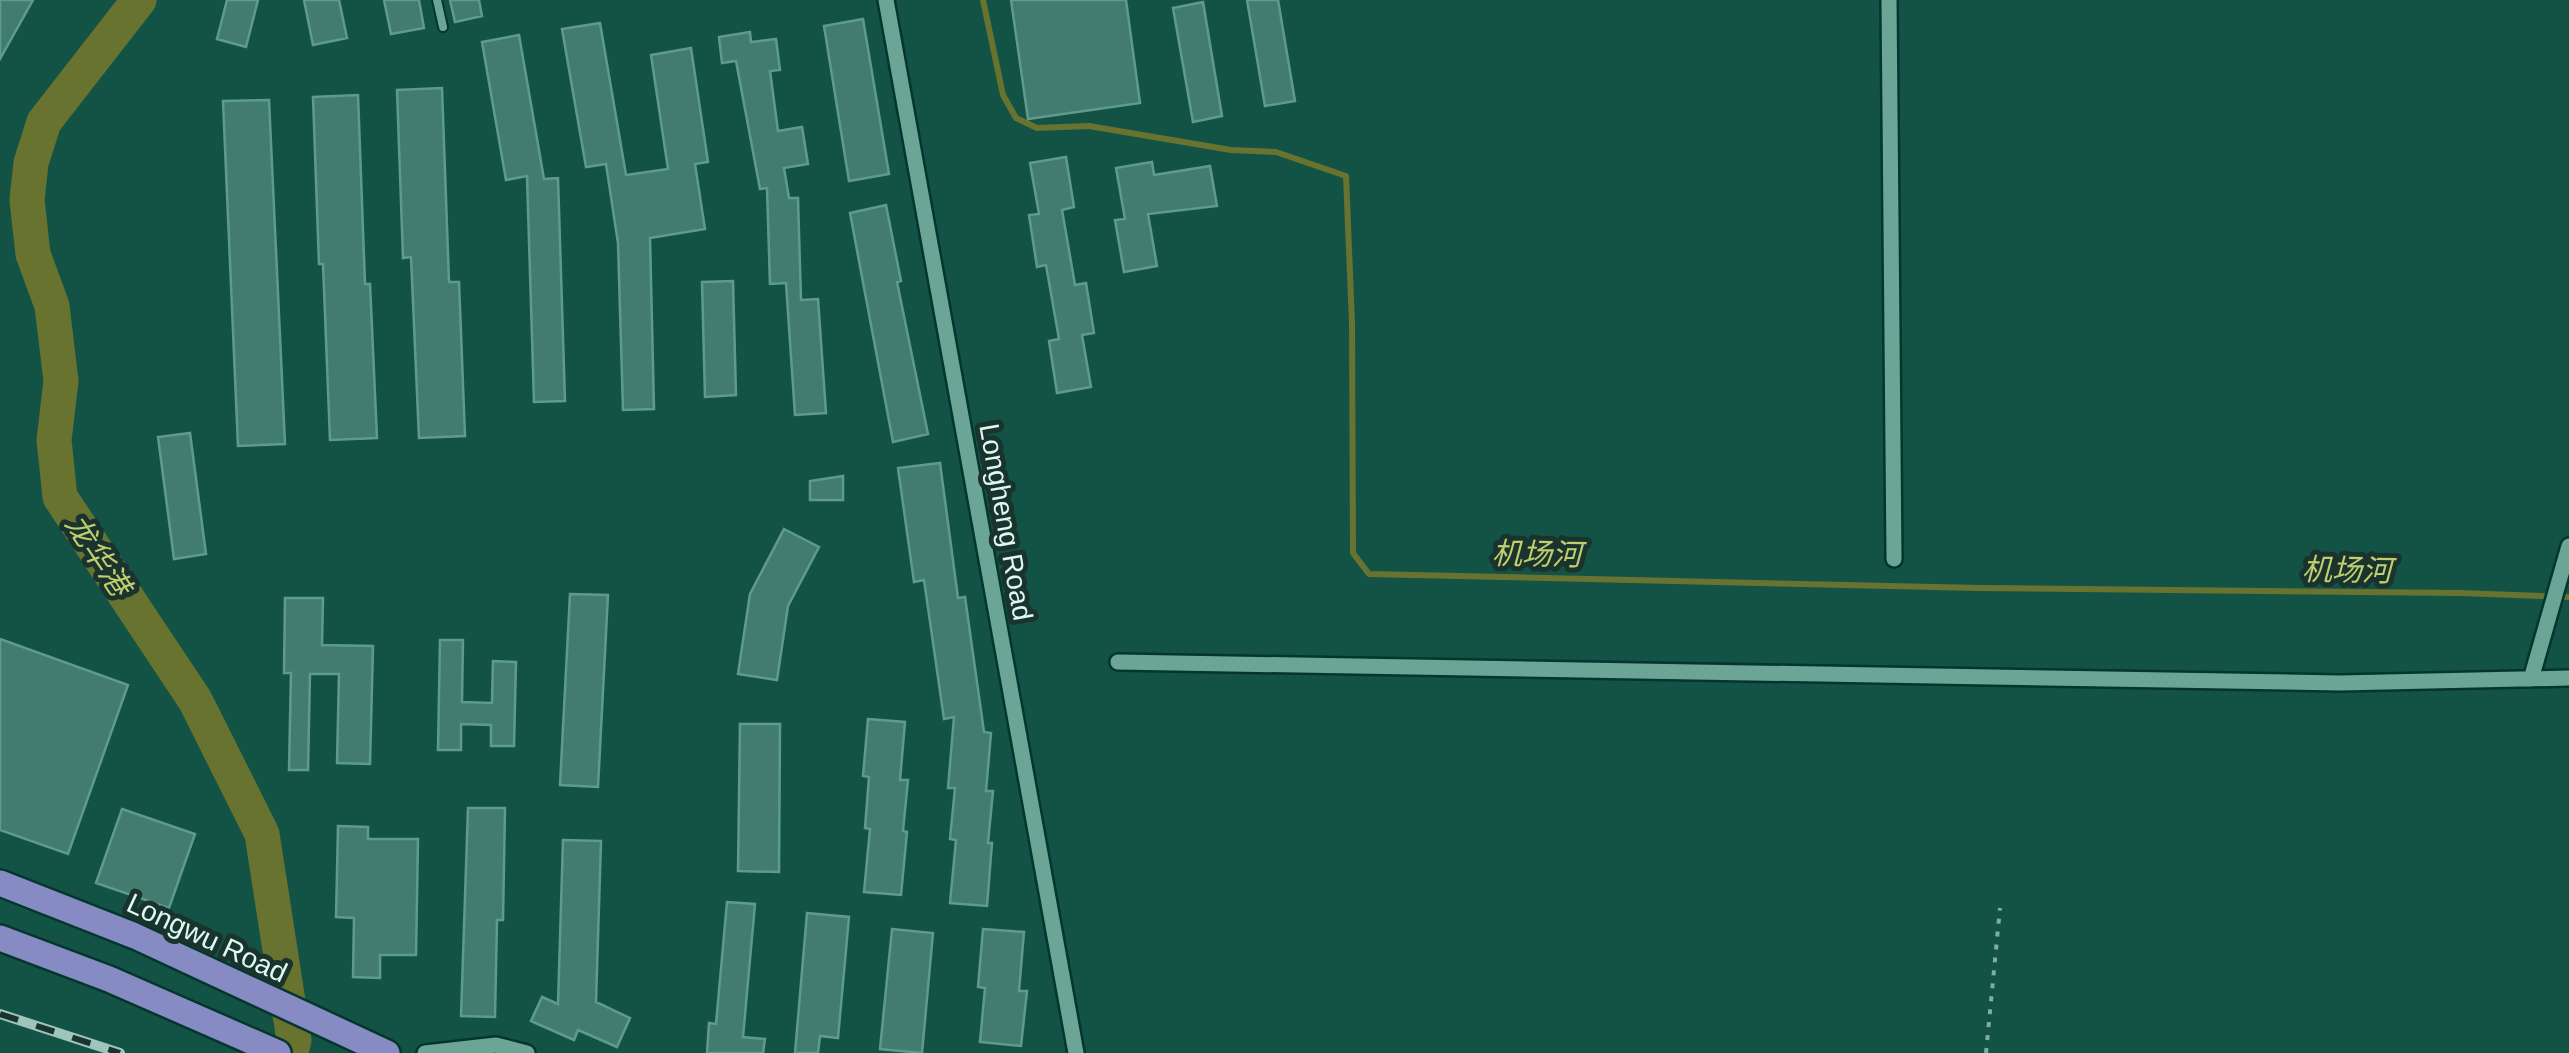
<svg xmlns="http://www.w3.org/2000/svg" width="2569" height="1053" viewBox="0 0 2569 1053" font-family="Arial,'Noto Sans SC',sans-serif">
<rect width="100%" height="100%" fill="#135346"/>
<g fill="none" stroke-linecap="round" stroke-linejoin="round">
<path stroke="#697330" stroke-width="6" d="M983,0L1003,95L1016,118L1037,128L1089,126L1231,150L1276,152L1346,176L1352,323L1353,553L1369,574L1979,588L2460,593L2569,597"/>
<path stroke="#697330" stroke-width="35" d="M139,0L44,122L31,163L27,200L33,254L52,306L61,381L54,440L60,497L195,700L262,834L294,1040L291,1053"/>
</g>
<path fill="#417c6e" stroke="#5f9b8c" stroke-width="2.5" d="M0,0H33L0,59Z
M227,0H258L246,47L217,39Z
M304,0H339L347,38L313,45Z
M384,0H419L424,28L391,34Z
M450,0H479L482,16L455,22Z
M1011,0H1126L1140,103L1028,119Z
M1247,0H1278L1295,101L1265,106Z
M1203,2L1222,116L1193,122L1173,8Z
M863,19L889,174L849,181L824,26Z
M600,23L626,175L668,169L651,55L691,48L708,162L695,164L705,229L650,238L654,409L623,410L618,243L606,164L586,167L562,29Z
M750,32L751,42L776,39L780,70L770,71L778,131L802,127L808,164L784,168L789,198H798L801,300L818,299L826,413L795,415L786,283L770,284L767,188L760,189L736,61L722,63L719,37Z
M519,35L544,179L558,178L565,401L534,402L527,176L506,180L482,42Z
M442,88L449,282H459L465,436L419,438L411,257L403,258L397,90Z
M358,95L365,284H370L377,438L330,440L323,264H319L313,97Z
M269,100L285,444L238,446L223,101Z
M1066,157L1074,207L1062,210L1075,285L1086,283L1094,333L1082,335L1091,387L1057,393L1049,341L1059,339L1046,265L1037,267L1029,215L1039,214L1030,163Z
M1152,162L1154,175L1210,166L1217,206L1148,214L1157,266L1124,272L1115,220L1125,219L1116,168Z
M886,205L901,281L897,282L928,434L893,442L850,213Z
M733,281L736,395L705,397L702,282Z
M190,433L206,554L174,559L158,437Z
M940,463L958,598L965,597L984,732L991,733L986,791H993L988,843H992L987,906L950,903L956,840L950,839L955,788H948L954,717L944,719L924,580L914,582L898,468Z
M843,476V500H810V481Z
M784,529L819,547L788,606L777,680L738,674L750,594Z
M570,594L608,595L598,787L560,785Z
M285,598H323L322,645L373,646L370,764L337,763L339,674H310L308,770H289L291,673H284Z
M0,639L128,685L68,854L0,830Z
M440,640H463L462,702L492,703L493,661L516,662L514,746H491V725L461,724V750H438Z
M868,719L905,722L900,780H908L903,831L907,832L901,895L864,892L870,829L865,828L869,777L863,776Z
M740,724H780L779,872L738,871Z
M468,808H505L503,920H497L495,1017L461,1016Z
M122,809L195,834L169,908L96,883Z
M338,826L368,827V839H418L416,955H380V978L353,977L354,918L336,917Z
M563,840L601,841L596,1002L630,1018L617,1047L578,1030L574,1040L531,1021L542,997L558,1004Z
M727,902L755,904L743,1037L765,1039L763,1053H707L709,1023L716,1024Z
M807,913L849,917L838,1038L820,1036L818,1053H795Z
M892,929L933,933L922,1053L880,1049Z
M983,929L1024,932L1019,991H1027L1021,1046L980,1042L985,988L978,987Z"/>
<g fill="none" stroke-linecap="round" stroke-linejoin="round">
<g stroke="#04362d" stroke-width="12">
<path id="service" d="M437,0L443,27"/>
</g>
<g stroke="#04362d" stroke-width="20">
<path id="minor" d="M886,0L1076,1053
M1889,0L1894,559
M1118,662L2340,683L2569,678
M2531,679L2569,546
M425,1053L496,1045L527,1053"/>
</g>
<g stroke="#04362d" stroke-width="30">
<path id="primary" d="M0,883L135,936L387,1053
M0,938L109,979L278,1053"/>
</g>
<path stroke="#7fada2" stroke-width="4" stroke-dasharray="5 8" stroke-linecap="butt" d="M1986,1053L2000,908"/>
<use href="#service" stroke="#6aa596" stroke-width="8"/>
<use href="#minor" stroke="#6aa596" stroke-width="15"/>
<use href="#primary" stroke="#878bc3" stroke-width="25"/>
<g stroke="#9dc5bb" stroke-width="10">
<path id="rail" d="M0,1014L120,1053"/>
</g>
<use href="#rail" stroke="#1a332d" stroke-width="6" stroke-dasharray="19" stroke-linecap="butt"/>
</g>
<g text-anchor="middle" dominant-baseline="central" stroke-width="10" stroke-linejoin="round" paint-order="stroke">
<g font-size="28" fill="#dcfaf1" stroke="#1a332d">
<text transform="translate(1006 522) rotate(80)">Longheng Road</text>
<text transform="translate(207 938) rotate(25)">Longwu Road</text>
</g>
<g font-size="30" font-style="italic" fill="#bfce6f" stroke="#1a332d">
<text transform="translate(1537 554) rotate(1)">机场河</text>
<text transform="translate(98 555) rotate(56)">龙华港</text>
<text transform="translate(2347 570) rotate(1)">机场河</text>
</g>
</g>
</svg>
